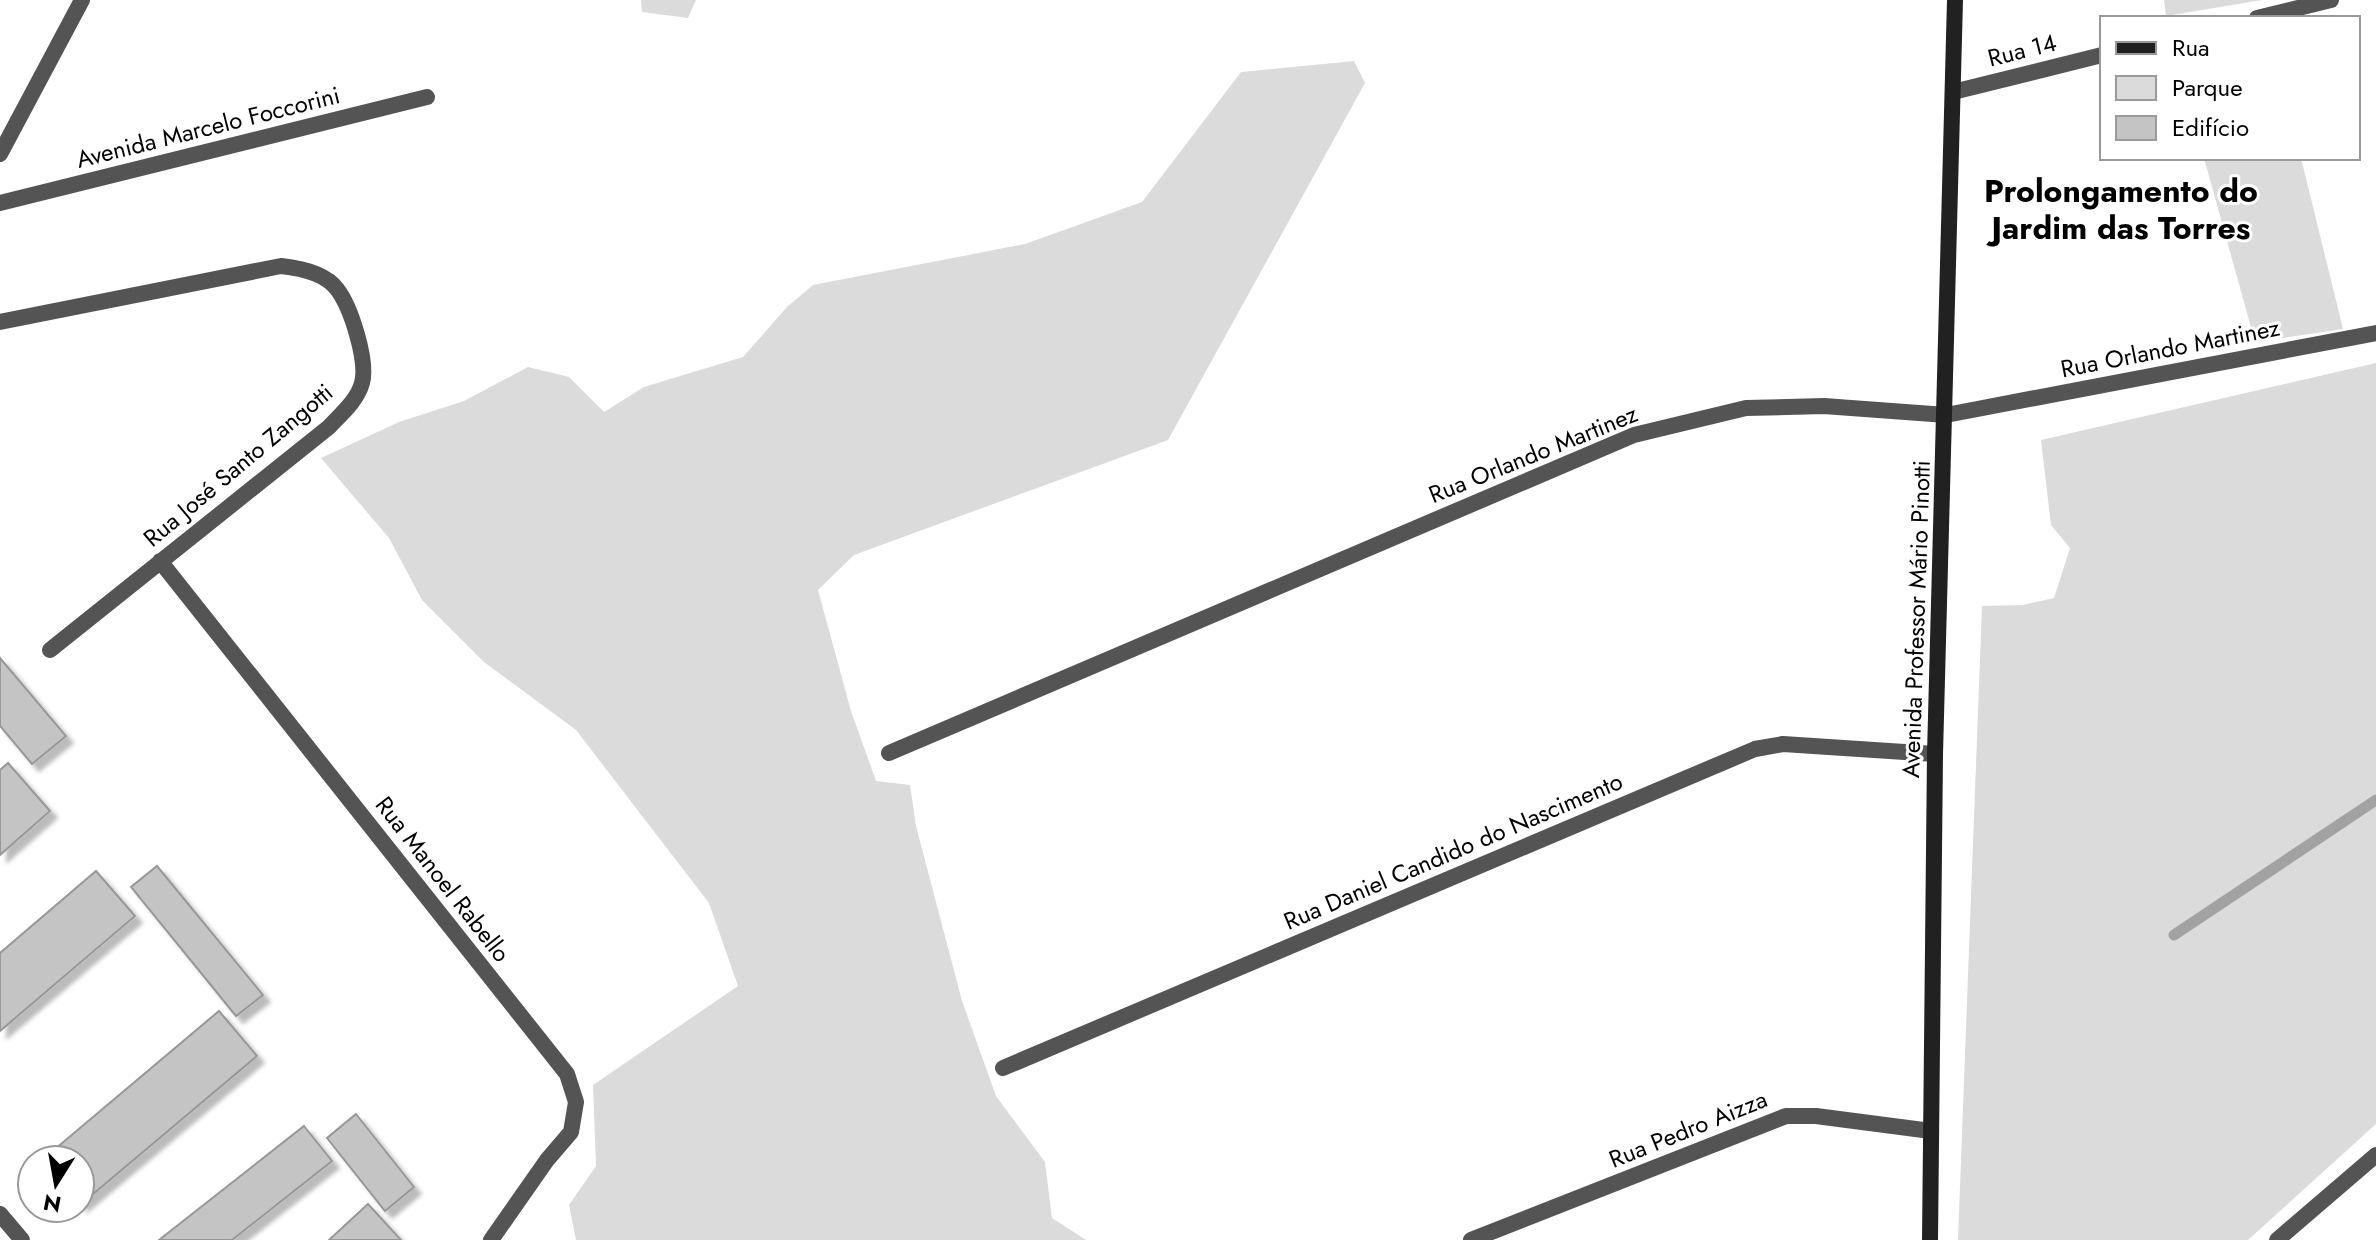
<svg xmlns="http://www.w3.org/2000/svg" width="2376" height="1240" viewBox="0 0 2376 1240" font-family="Jost,sans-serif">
<defs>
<filter id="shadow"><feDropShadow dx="7" dy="7" stdDeviation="2" flood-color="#0004"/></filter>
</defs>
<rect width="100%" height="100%" fill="#fff"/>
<path fill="#dbdbdb" d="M641,0H696L688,18L642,12Z
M2164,0H2262L2166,16Z
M1354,61L1365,83L1168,440L854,555L818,590L851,711L876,781L910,785L916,826L962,1001L996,1096L1045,1162L1052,1218L1086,1240H576L569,1205L596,1166L593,1085L738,986L709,903L576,730L484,662L422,600L389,538L321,458L399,422L464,401L528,367L569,377L604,412L644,387L743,357L787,307L813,285L1025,244L1142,202L1241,72Z
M2204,158H2301L2343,329L2255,342Z
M2376,363V1124L2248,1240H1958L1982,606L2023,605L2054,598L2070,548L2051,525L2041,440Z"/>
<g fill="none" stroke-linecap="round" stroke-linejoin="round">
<path stroke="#a2a2a2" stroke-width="11" d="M2174,935L2376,800"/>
</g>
<path fill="#c4c4c4" stroke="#989898" stroke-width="2" filter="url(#shadow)" d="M0,658L66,736L32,764L0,726Z
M8,763L50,811L0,855V770Z
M157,866L263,995L236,1016L131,887Z
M96,871L135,916L0,1031V953Z
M219,1011L257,1056L80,1205V1160H42Z
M356,1114L414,1187L385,1211L327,1138Z
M304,1126L332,1161L232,1240H159Z
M368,1204L401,1240H329Z"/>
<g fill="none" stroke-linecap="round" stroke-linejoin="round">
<path stroke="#545454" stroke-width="16" d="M2257,18L2331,0
M1953,92L2102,55
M0,154L82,0
M0,203L427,97
M0,322L281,266C300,268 325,273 337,289C351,307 368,361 362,383C357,401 341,414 329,427L50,650
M160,561L567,1074L576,1102L571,1132L547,1160L491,1240
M889,753L1634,435L1746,408L1824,406L1946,415L2376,333
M1003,1068L1755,749L1783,744L1935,754
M0,1214L22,1240
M1471,1240L1786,1116H1816L1931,1131
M2277,1240L2376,1155"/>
<path stroke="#212121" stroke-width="16" d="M1930,1240L1935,754L1955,0"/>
</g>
<g text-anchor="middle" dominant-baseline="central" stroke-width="6" stroke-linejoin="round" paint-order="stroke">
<g font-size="24" fill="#000" stroke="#fff">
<text transform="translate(2022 50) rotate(-14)">Rua 14</text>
<text transform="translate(208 127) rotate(-14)">Avenida Marcelo Foccorini</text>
<text transform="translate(2170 348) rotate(-11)">Rua Orlando Martinez</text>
<text transform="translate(1533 454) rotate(-22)">Rua Orlando Martinez</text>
<text transform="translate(238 465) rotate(-40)">Rua José Santo Zangotti</text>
<text transform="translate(1916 619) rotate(-88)">Avenida Professor Mário Pinotti</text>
<text transform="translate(1453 851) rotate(-23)">Rua Daniel Candido do Nascimento</text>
<text transform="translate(443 879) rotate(52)">Rua Manoel Rabello</text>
<text transform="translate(1688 1129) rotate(-22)">Rua Pedro Aizza</text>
</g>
<g font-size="32" font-weight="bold" fill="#000" stroke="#fff">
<text x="2121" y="191">Prolongamento do<tspan x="2121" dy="37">Jardim das Torres</tspan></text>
</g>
</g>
<rect x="2100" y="16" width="260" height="144" fill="#ffffff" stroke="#999999" stroke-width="2"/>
<rect x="2116" y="42" width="40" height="12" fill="#212121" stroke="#999999" stroke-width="2"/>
<text x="2172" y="56" font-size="24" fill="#000000">Rua</text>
<rect x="2116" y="76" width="40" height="24" fill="#dbdbdb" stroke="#999999" stroke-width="2"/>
<text x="2172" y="96" font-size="24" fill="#000000">Parque</text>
<rect x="2116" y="116" width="40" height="24" fill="#c4c4c4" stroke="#999999" stroke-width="2"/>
<text x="2172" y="136" font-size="24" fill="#000000">Edifício</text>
<g transform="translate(56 1184) rotate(191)"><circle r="38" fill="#ffffff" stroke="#999999" stroke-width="2"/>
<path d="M0-6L14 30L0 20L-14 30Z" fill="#000000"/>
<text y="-12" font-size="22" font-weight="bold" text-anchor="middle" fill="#000000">N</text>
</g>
</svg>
